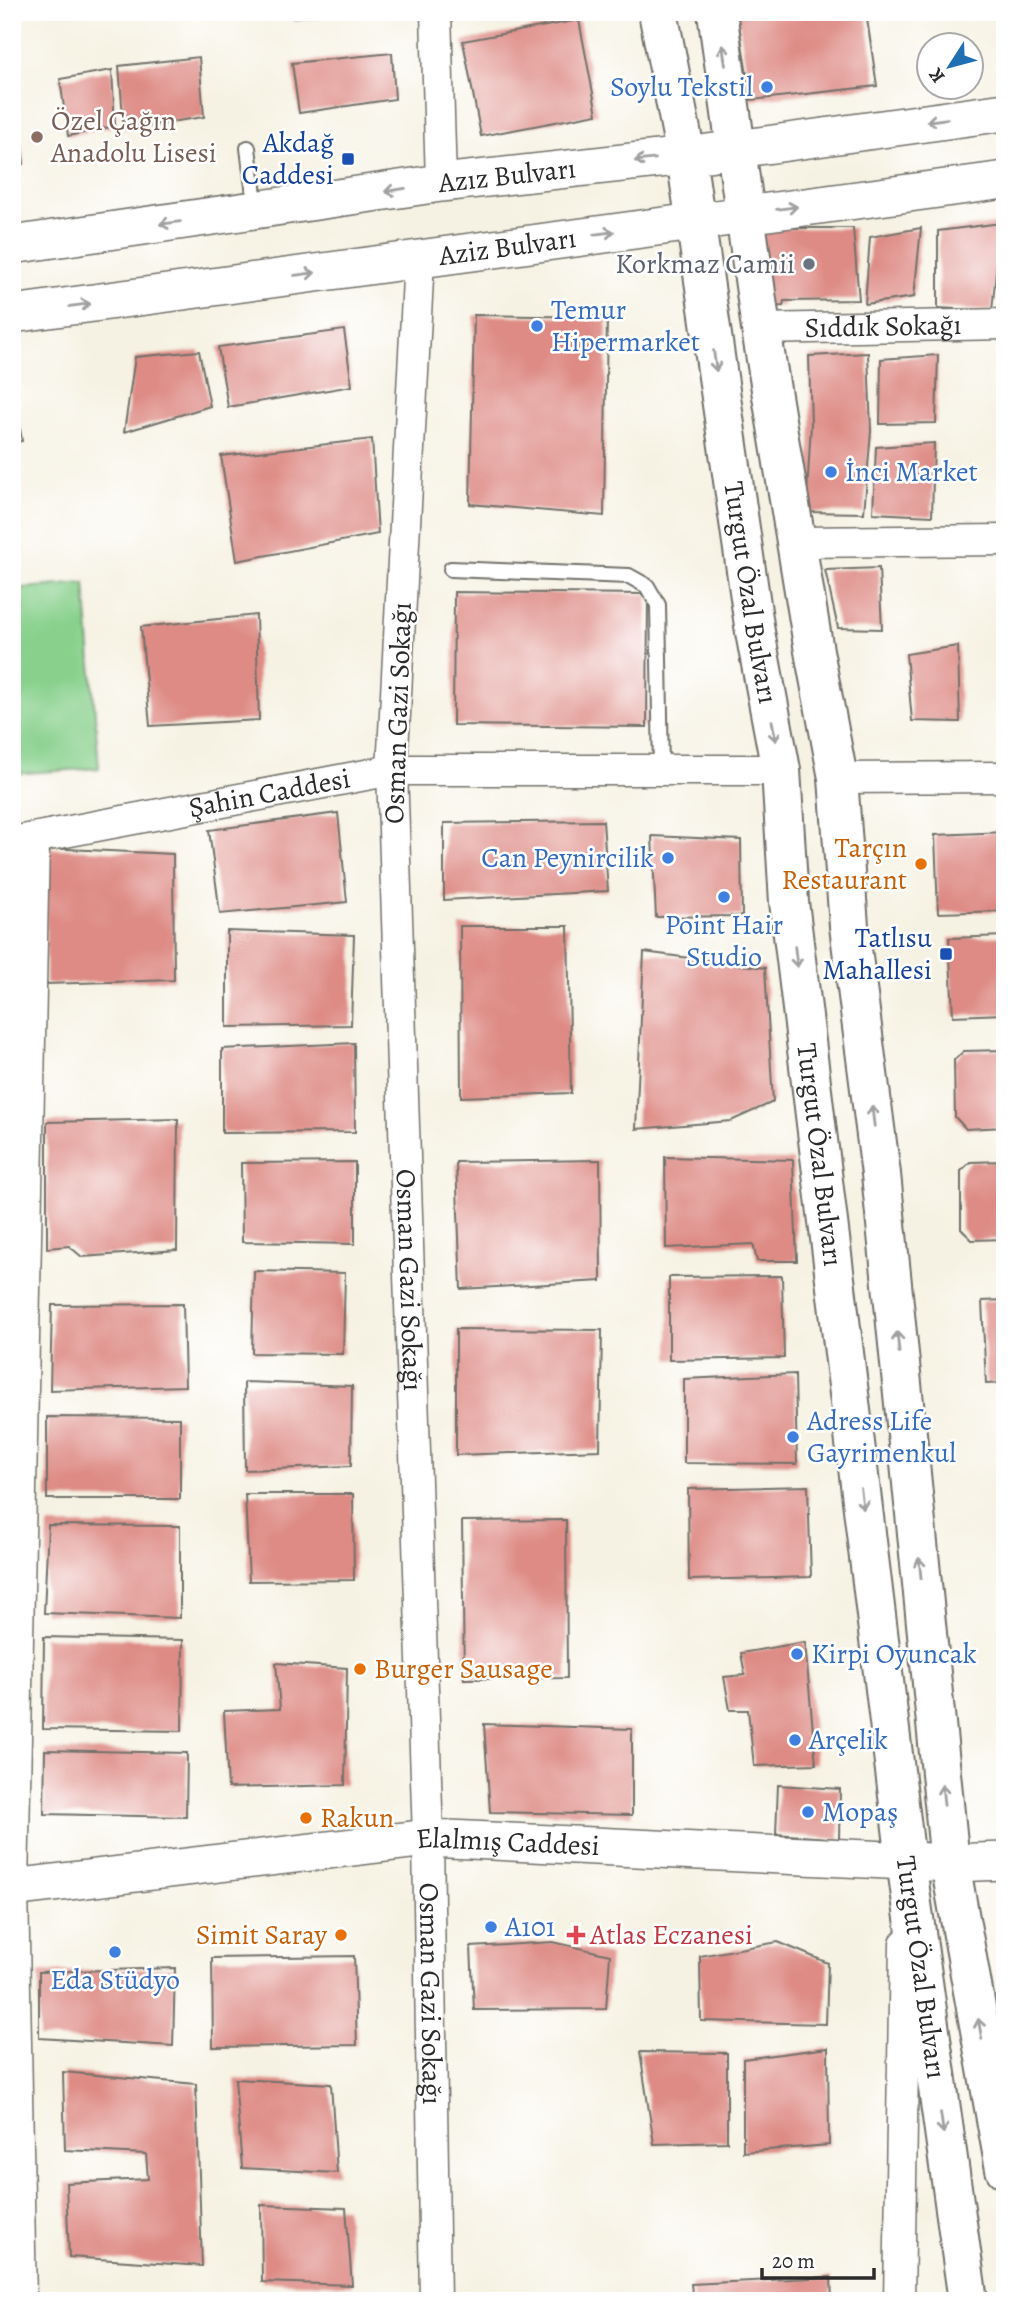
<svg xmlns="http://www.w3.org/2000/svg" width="1017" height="2313" viewBox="0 0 1017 2313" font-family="Alegreya,serif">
<rect width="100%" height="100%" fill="#fff"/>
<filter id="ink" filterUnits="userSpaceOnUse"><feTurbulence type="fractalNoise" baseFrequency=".0143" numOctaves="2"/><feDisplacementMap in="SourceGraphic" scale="14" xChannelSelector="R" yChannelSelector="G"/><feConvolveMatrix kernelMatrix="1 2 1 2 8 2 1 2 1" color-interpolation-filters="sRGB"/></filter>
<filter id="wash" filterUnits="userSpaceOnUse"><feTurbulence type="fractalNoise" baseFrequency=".00686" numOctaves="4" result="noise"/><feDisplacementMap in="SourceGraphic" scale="28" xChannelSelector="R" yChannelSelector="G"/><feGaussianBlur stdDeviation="1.57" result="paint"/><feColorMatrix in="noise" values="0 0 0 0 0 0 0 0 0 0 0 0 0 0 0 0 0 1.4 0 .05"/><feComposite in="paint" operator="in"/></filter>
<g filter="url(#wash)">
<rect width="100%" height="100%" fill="#f6f2e3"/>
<path fill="#88d08c" stroke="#5a7e5c" stroke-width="2" d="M85,583L99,768L12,774V589Z"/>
<path fill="#55b1d3" stroke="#406e7f" stroke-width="2" d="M294,12H349L295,20Z"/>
<g id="blocks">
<path fill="#de8b85" d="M737,12H866L877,86L751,100Z
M579,20L597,114L481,136L463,41Z
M392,53L395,99L299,113L292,63Z
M199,57L204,117L124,129L119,66Z
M112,70L115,126L68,136L60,79Z
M12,112H17L24,164L12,166Z
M1001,223H1005V243L1001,223L992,311L938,308V231Z
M762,228H853L859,300L784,301L783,306L767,307Z
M921,228L914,297L865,304L870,237Z
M474,315L607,317L604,516L470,504Z
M344,330L352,386L228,407L218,347Z
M199,351L210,406L124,432L135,357Z
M868,353L871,431L864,513L806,512L811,424L809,356Z
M938,355L936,423L880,424L881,359Z
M12,381L22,441L12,443Z
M372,439L378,534L237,561L221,456Z
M934,443L932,516L873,513L876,447Z
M879,568L882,629L838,628L825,570Z
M454,592L648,594L647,727L453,725Z
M256,615L259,720L150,726L141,627Z
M958,646L960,722L912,721L906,654Z
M1005,654V717H1001L1000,655Z
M338,813L347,902L220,914L209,830Z
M603,821L608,891L444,900V823Z
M1005,832V911L938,913L935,835Z
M652,836L741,840L742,916L656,917Z
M45,848L173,854L174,980L46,984Z
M460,926H568L571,1093L461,1097Z
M227,931L354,935L351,1025L227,1027Z
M1005,936V1014L953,1016L949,938Z
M644,952L765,968L773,1102L731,1121L636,1129Z
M354,1043L355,1132L222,1133V1049Z
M1005,1050V1127L966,1129L955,1117L954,1060L964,1051Z
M178,1119L177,1250L82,1257L69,1246L47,1248V1122Z
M665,1157L793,1160L797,1261H757L753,1244L666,1248Z
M600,1160L601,1281L461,1289L456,1162Z
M1005,1161V1239L972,1240L961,1229V1171L970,1162Z
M355,1162V1244L242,1242L241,1163Z
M254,1271L345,1273L343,1354L252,1353Z
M782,1276L784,1358L669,1360V1277Z
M1005,1300V1383L986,1384L982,1301Z
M183,1304L185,1386L50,1390L52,1305Z
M456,1329L602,1330L600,1450L456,1455Z
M795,1374L797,1464L684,1463V1379Z
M244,1382L352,1386L351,1466L245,1470Z
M47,1417L180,1418V1499H47Z
M808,1486L811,1577L689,1580L688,1489Z
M245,1494H353L354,1580L249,1581Z
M566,1520L567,1678L464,1679L462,1521Z
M48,1525L180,1526V1618L44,1613Z
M44,1637L183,1640L182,1731L43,1729Z
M805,1642L816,1764L754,1766L748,1710H730L724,1677L745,1675L741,1653Z
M276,1663L347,1668L345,1785L228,1788L224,1711L280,1709Z
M484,1724L632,1729V1815L490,1812Z
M45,1750L187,1753L186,1817L44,1814Z
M778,1785L840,1789L839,1839L776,1834Z
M553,1942L610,1955L606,2009L474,2010L471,1947Z
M778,1942L828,1963L826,2024L701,2021L700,1956Z
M354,1956L357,2045L213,2047L212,1958Z
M175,1968L173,2046L39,2038V1972Z
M828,2048L829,2145L743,2152V2059Z
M640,2052L727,2053V2142L654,2144Z
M63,2072L196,2084L202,2266L69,2257L66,2183L148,2179L146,2154L65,2150Z
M235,2079L331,2084L337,2173L242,2168Z
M261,2205L346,2208L352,2285L262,2282Z
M831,2277L832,2301H693L691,2284Z"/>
</g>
</g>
<g filter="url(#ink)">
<use href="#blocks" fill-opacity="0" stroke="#72716b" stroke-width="2"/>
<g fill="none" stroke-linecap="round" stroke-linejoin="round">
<g stroke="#72716b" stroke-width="18">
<path id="service" d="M248,148L256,210
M451,569L629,576L647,586L658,605L661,770"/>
</g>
<g stroke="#72716b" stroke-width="33">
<g id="minor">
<path d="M436,12L441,183"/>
<path id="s1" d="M419,259L392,770L428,1838L435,2301"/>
<path id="s2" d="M761,329L1005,324"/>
<path d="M796,542L1005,540"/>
<path d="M838,778L1005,777"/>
<path id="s3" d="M12,842L392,770H781"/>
<path d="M21,2301L13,1888L34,839"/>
<path d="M899,2301L905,1944"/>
</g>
</g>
<g stroke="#72716b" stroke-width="40">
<g id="tertiary">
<path id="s4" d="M12,245L441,183L686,156L1005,112"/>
<path id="s5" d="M12,314L1005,180"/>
<path id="s6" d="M12,1888L428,1838L950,1863L1005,1861"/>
</g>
</g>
<g stroke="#72716b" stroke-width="42">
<g id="primary">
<path id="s7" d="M658,12L686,156L755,632L781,770L789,902L906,1861L968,2301"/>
<path d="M717,12L761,329L814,651L838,778L849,926L881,1174L950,1863L1005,2169"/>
</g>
</g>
<use href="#service" stroke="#fff" stroke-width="14"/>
<use href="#minor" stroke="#fff" stroke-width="30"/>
<use href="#tertiary" stroke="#fff" stroke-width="37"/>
<use href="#primary" stroke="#fff" stroke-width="38"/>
</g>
<defs><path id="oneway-shaft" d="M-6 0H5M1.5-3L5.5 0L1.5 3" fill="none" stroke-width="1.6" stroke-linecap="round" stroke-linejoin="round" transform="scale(1.75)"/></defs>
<g stroke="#a0a0a0">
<use href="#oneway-shaft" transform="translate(724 55) rotate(-98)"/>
<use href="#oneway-shaft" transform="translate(937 120) rotate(173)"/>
<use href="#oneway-shaft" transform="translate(645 160) rotate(174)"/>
<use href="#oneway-shaft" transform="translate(395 190) rotate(171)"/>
<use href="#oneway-shaft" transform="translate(787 208) rotate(-7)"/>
<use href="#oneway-shaft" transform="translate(170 223) rotate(172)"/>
<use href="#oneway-shaft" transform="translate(604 233) rotate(-8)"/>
<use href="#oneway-shaft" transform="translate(305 274) rotate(-8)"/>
<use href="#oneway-shaft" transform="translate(80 305) rotate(-8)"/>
<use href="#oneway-shaft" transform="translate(715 361) rotate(82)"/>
<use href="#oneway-shaft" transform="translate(774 731) rotate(79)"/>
<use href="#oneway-shaft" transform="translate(796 957) rotate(83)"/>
<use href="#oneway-shaft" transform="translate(873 1116) rotate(-97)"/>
<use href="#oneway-shaft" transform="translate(898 1342) rotate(-96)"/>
<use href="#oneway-shaft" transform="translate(862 1499) rotate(83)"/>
<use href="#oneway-shaft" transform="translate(920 1568) rotate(-96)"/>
<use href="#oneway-shaft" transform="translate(943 1795) rotate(-96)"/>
<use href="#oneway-shaft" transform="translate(980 2029) rotate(-100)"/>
<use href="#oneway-shaft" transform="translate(942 2123) rotate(82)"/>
</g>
</g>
<g fill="#3f7fe0" stroke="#fff" stroke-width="2.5">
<circle cx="767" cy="87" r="7"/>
<circle cx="537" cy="326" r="7"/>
<circle cx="831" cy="472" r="7"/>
<circle cx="668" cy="858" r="7"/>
<circle cx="724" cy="897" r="7"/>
<circle cx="793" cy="1437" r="7"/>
<circle cx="797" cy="1654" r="7"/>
<circle cx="795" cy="1740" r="7"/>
<circle cx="808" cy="1812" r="7"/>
<circle cx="491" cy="1927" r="7"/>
<circle cx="115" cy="1952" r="7"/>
</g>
<circle fill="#8d6e63" stroke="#fff" stroke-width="2.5" cx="37" cy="137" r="7"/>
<g fill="#1a4fb4" stroke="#fff" stroke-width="2.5">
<rect x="341" y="152" width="14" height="14" rx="3.5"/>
<rect x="939" y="947" width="14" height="14" rx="3.5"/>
</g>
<circle fill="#6b7280" stroke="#fff" stroke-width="2.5" cx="809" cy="264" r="7"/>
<g fill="#e8710a" stroke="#fff" stroke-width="2.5">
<circle cx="921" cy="864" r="7"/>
<circle cx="360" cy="1669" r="7"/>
<circle cx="306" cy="1818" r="7"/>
<circle cx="341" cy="1935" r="7"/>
</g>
<path fill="#e0444e" stroke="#fff" stroke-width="2.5" d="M572.5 1924.5h7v7h7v7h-7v7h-7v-7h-7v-7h7z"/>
<g text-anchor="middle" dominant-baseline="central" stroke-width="5" stroke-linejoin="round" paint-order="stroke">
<g font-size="28" fill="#366cbe" stroke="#fff" text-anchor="start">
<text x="753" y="87" text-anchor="end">Soylu Tekstil</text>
<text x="551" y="310">Temur<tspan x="551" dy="32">Hipermarket</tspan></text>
<text x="845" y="472">İnci Market</text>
<text x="654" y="858" text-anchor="end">Can Peynircilik</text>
<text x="724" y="925" text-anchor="middle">Point Hair<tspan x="724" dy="32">Studio</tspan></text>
<text x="807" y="1421">Adress Life<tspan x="807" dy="32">Gayrimenkul</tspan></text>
<text x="811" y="1654">Kirpi Oyuncak</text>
<text x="809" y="1740">Arçelik</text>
<text x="822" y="1812">Mopaş</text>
<text x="505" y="1927">A101</text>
<text x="115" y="1980" text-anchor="middle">Eda Stüdyo</text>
</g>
<g font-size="28" fill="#785e54" stroke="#fff" text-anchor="start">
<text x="51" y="121">Özel Çağın<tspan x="51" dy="32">Anadolu Lisesi</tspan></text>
</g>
<g font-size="28" fill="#164399" stroke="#fff" text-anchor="end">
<text x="334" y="143">Akdağ<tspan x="334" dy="32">Caddesi</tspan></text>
<text x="932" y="938">Tatlısu<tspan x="932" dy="32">Mahallesi</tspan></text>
</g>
<g font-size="28" fill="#2b2b2b" stroke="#fff">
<text stroke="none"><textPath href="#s4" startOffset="500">Azız Bulvarı</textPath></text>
<text stroke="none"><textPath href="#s5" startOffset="500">Aziz Bulvarı</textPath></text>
<text stroke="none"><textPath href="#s2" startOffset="122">Sıddık Sokağı</textPath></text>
<text stroke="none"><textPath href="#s7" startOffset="588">Turgut Özal Bulvarı</textPath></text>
<text transform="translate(398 713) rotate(-88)">Osman Gazi Sokağı</text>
<text stroke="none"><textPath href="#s3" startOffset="262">Şahin Caddesi</textPath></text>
<text stroke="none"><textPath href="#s7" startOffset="1155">Turgut Özal Bulvarı</textPath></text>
<text stroke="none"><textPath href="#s1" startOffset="1022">Osman Gazi Sokağı</textPath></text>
<text stroke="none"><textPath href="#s6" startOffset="499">Elalmış Caddesi</textPath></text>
<text stroke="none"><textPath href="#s7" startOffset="1974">Turgut Özal Bulvarı</textPath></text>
<text stroke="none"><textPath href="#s1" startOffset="1736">Osman Gazi Sokağı</textPath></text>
</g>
<g font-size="28" fill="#5b616d" stroke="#fff" text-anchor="end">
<text x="795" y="264">Korkmaz Camii</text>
</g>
<g font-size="28" fill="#c56008" stroke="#fff" text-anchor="end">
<text x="907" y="848">Tarçın<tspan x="907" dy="32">Restaurant</tspan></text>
<text x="374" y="1669" text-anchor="start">Burger Sausage</text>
<text x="320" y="1818" text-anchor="start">Rakun</text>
<text x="327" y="1935">Simit Saray</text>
</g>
<g font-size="28" fill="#be3a42" stroke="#fff" text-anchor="start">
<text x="590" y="1935">Atlas Eczanesi</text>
</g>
</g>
<rect width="1017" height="2313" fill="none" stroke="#fff" stroke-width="42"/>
<g transform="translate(950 66) rotate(234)"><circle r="33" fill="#ffffff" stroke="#aaaaaa" stroke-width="2"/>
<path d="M0-5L12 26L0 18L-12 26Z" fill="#1f6fb2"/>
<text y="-10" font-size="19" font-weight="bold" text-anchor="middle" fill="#2b2b2b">K</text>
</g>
<path d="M762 2268v10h112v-10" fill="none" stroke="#2b2b2b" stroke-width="3.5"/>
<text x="772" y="2268" font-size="21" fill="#2b2b2b" stroke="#ffffff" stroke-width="5" paint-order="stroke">20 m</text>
</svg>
